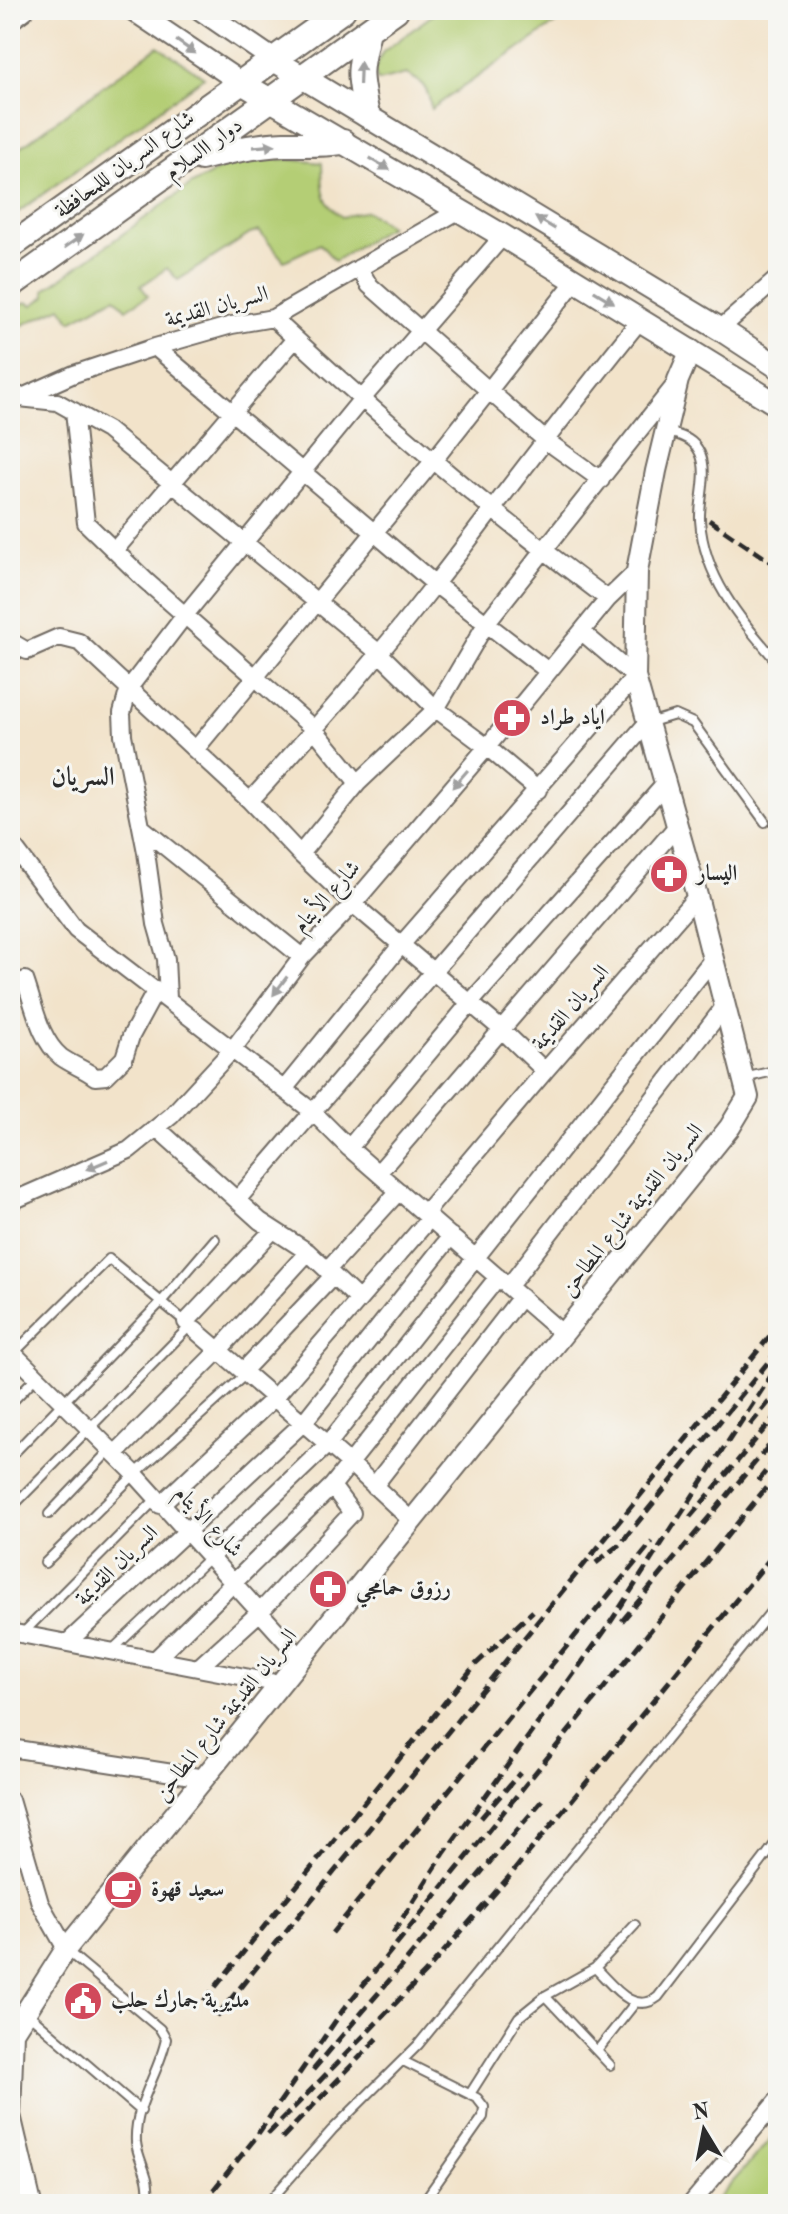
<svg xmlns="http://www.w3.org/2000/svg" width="788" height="2214" viewBox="0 0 788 2214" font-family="'Old Standard TT',Amiri,serif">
<rect width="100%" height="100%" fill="#f6f6f2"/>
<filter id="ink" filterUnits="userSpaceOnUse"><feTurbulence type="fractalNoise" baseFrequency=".0125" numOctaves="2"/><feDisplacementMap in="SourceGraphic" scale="16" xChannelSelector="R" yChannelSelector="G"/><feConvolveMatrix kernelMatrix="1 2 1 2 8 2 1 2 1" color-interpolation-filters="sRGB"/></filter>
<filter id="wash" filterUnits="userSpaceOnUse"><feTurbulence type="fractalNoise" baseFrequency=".006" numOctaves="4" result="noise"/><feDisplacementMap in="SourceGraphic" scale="32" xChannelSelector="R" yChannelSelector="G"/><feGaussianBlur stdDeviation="1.8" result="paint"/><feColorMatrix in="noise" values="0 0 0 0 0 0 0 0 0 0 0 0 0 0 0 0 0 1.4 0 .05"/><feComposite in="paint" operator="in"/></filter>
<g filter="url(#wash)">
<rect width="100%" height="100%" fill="#f2e3ca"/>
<path fill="#b4ce74" stroke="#707c50" stroke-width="2" d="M439,10H575L431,109C429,90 424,82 406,74L378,81L374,72L383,52Z
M158,46L204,77L10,218V155Z
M285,159L322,163C323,188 320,202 342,217L366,211L390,226L335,261L320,244L284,261L259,231L250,234L178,280L167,268L141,286L148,296L126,309L115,297L71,321L61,307L10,331V312L26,302L33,305L46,296L45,290L192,184L222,168L250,160Z
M778,2131V2204H713Z"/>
</g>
<g filter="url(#ink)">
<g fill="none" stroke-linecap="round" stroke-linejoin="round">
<g stroke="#716b63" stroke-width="12">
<path id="service" d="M666,431C681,436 693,438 700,453C709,473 699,499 700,520C704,579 742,621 778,663
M648,723L675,715L693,723L765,822
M744,1078L778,1070
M14,1353L109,1259L187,1323
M10,1404L36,1377
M10,1457L161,1302L215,1239
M10,1509L190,1326
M49,1514L110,1450
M45,1563L135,1474L246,1374
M22,1634L156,1499
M111,1651L210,1557
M66,1950L160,2029L166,2039C159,2074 134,2104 136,2142C137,2154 144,2167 147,2179C149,2187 148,2196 149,2204
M595,1968C612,1984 633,2016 658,1997L778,1840
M545,1996L610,2065
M25,2011L141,2111
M597,2051L635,2003
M403,2061L477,2098L484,2107L483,2117L422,2204
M470,2094L519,2017L545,1996L595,1968L635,1925
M267,2204L332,2130L418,2045L778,1603"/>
</g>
<g stroke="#716b63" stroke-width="20">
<path id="minor" d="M10,22L26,10
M359,268L369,285L544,439L601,480
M273,318C379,417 491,512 608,599
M720,329L778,278
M155,347L435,584L548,671
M10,397L57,402L107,430L379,653L436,709L487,747L538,790
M20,398L74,374L155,347L232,325L273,318L458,211
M74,411L86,523L146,581L315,730L358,783
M115,550L295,339
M10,641L27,651L59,637L79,642L250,801L300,854L353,904L501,1029L545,1071L697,896
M195,750L434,460L576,280
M250,801C314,730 377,659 435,584C504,495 570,406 641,319
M141,827L302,957
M10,842L76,930L312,1111L349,1148L563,1334
M300,854L358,783L436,709L487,622L675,385
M25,980C34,1005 40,1040 61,1057C72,1065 85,1069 95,1077L106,1076L124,1058L131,1036L156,990
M168,999L166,959L156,924L146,852L123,735L122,713L129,688L185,615L361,400L503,236
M285,1088L401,945L635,677L582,632
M158,1129L260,1221L308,1252L359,1300
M349,1148L470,1003L665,784
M378,1173L677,826
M237,1200L647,723
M10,1202L129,1150L171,1116L233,1049L302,957L353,904L487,747L608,599L637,571
M425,1213L545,1071
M327,1270L399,1191
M509,1286L724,1007
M186,1322L273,1230
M195,1330L351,1464L413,1522
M10,1350L135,1474L302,1659
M243,1371L333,1276
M115,1454L219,1350L308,1252
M374,1486L521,1297
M160,1505L274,1398L430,1218
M210,1557L328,1444L712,960
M10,1632L281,1684
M67,1643L303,1423L451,1236
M155,1660L332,1486L498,1277
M198,1668L260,1612L352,1513L332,1486
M10,1748L205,1778
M10,1800L40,1903L66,1949
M691,2204L778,2100"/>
</g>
<g stroke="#716b63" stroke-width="24">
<path id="tertiary" d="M133,10L240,82
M201,10L274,60
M31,2204L10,2115L13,2032L66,1949L730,1127L748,1097L697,896L635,677L637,571L656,471L678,380L691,350"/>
</g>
<g stroke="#716b63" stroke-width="26">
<path id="secondary" d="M274,60L720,329L778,367
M240,82L503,236L778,405"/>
</g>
<g stroke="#716b63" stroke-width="28">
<path id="primary" d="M367,115C358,74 358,71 368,31
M201,158C229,151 256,145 284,144C304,144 323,145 343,142
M10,247L343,10
M10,286L396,10"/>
</g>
<use href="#service" stroke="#fff" stroke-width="8"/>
<use href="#minor" stroke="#fff" stroke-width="16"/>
<use href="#tertiary" stroke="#fff" stroke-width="20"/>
<use href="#secondary" stroke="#fff" stroke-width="22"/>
<use href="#primary" stroke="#fff" stroke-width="24"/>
<path stroke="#2b2b2b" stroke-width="5" stroke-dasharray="12 6" stroke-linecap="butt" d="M709,520L778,567
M750,1425L778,1391
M758,1481L778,1456
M690,1517L778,1413
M596,1563L620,1544L778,1350
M622,1621L778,1435
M481,1818L520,1773
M332,1933L652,1542
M393,1933L445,1852L606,1629L778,1365
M204,2001L475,1665L533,1611
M217,2016L778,1326
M313,2070L546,1796
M268,2134L425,1973L507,1879L778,1549
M282,2138L379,2037
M202,2204L253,2141L343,2010L778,1473"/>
</g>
<defs><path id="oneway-solid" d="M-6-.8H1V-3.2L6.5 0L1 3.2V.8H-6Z" transform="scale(2)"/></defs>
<g fill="#a0a0a0">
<use href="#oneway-solid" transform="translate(186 47) rotate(35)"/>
<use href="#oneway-solid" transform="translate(360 73) rotate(-88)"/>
<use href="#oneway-solid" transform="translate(264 146) rotate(-5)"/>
<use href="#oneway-solid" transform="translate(380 164) rotate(31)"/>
<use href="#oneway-solid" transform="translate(545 223) rotate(-149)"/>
<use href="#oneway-solid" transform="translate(74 241) rotate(-35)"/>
<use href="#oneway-solid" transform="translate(604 297) rotate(31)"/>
<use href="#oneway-solid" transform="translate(460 779) rotate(131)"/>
<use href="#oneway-solid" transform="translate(280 986) rotate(127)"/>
<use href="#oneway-solid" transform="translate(97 1165) rotate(157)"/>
</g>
</g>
<defs>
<g id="pharmacy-disc" transform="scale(2)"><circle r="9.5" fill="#d1495b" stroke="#f6f6f2"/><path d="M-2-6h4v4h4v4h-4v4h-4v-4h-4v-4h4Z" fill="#fff"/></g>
<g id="cafe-disc" transform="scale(2)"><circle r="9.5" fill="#d1495b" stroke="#f6f6f2"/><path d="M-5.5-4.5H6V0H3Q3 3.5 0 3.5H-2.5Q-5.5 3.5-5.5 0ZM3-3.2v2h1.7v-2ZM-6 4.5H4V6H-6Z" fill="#fff"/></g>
<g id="civic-disc" transform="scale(2)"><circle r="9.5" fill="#d1495b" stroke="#f6f6f2"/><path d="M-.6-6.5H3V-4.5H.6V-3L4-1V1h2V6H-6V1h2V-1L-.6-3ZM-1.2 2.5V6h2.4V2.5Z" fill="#fff"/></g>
</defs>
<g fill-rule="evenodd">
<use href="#pharmacy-disc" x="512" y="718"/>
<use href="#pharmacy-disc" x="669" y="874"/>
<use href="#pharmacy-disc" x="328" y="1589"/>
<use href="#cafe-disc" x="123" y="1890"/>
<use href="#civic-disc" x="83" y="2001"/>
</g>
<g text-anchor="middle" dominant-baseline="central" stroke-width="6" stroke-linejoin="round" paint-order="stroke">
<g font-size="22" fill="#2b2b2b" stroke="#f6f6f2">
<text transform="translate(204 149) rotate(-36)">دوار االسلام</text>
<text transform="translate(125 165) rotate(-36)">شارع السريان لللمحافظة</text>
<text transform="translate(217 307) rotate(-15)">السريان القديمة</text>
<text transform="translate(327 897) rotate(-48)">شارع الأيتام</text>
<text transform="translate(571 1008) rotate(-49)">السريان القديمة</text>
<text transform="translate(632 1210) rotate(-51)">السريان القديمة شارع المطاحن</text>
<text transform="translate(208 1522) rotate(47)">شارع الأيتام</text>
<text transform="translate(117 1566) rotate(-44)">السريان القديمة</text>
<text transform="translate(226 1715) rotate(-51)">السريان القديمة شارع المطاحن</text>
</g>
<g font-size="22" font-weight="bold" fill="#2b2b2b" stroke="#f6f6f2" text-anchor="start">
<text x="540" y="718">اياد طراد</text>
<text x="697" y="874">اليسار</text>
<text x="356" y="1589">رزوق حمامجي</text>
<text x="151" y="1890">سعيد قهوة</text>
<text x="111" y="2001">مديرية جمارك حلب</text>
</g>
<g font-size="26" font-weight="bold" fill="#2b2b2b" stroke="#f6f6f2">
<text x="83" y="778">السريان</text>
</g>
</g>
<rect width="788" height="2214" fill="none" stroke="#f6f6f2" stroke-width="40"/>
<g transform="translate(704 2130) rotate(350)" stroke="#f6f6f2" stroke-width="6" paint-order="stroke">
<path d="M0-6L14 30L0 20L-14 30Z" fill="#2b2b2b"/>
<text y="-12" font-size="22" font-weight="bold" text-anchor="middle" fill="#2b2b2b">N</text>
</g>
</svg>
